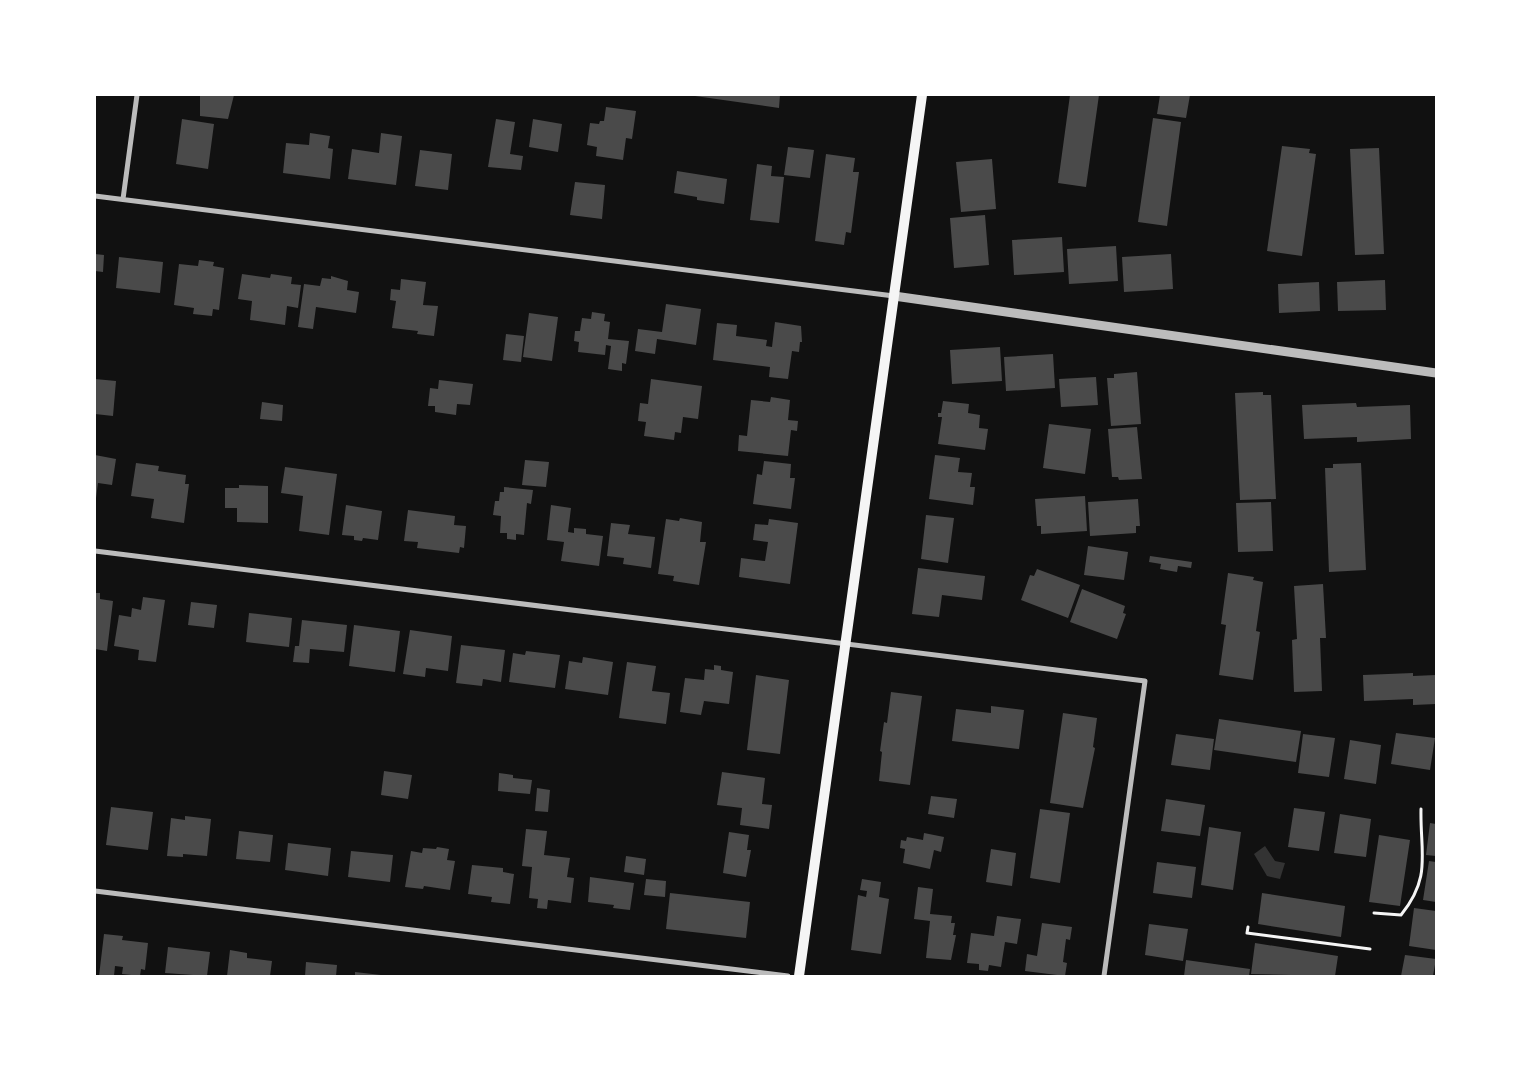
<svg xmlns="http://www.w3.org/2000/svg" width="1531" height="1071" viewBox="0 0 1531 1071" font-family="'Open Sans',sans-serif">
<rect width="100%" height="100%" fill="#111"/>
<path fill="#333" d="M1265,846L1275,861L1285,863L1280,879L1267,876L1254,854Z"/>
<path fill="#4a4a4a" d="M200,95H234L228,119L200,116Z
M688,95H780L779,108Z
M1070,95H1099L1086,187L1058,183Z
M1160,95H1190L1186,118L1157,114Z
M606,107L636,111L632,139L626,138L623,160L596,156L597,147L587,145L590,123L599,124L600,121H604Z
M1153,118L1181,122L1167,226L1138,222Z
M182,119L214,124L208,169L176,164Z
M496,119L515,122L510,154L523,156L521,170L488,167Z
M533,119L562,124L558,152L529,147Z
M310,133L330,136L328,148L333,149L330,179L283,173L286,143L309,145Z
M381,133L402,136L396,185L348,179L352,149L379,153Z
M1282,146L1310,149L1309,153L1316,154L1302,256L1267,251Z
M788,147L814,150L810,178L784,175Z
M1379,148L1384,254L1355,255L1350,149Z
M420,150L452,154L448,190L415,186Z
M826,154L855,158L853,172H859L851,233L846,232L844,245L815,241Z
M992,159L996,209L961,212L956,162Z
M757,164L772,166L771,176L784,177L779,223L750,220Z
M677,171L727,179L724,204L697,200V197L674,193Z
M575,182L605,185L602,219L570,215Z
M985,215L989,265L954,268L950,218Z
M1062,237L1064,272L1014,275L1012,240Z
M1116,246L1118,281L1069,284L1067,249Z
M95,254L104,255L103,272L95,271Z
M1171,254L1173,289L1124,292L1122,257Z
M119,257L163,262L160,293L116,288Z
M199,260L214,262L213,266L224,268L219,310L213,309L212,316L193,314L194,308L174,305L179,264L198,266Z
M242,274L270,278L271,274L292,277L291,284L301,285L298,308L287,306L285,325L250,320L252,301L238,299Z
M331,276L348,281L347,290L359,292L356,313L316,307L313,329L298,327L304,284L320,286L322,278L331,279Z
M401,279L426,282L423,305L438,306L434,336L417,334L418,331L392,328L396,301L390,300L391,289L400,290Z
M1385,280L1386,310L1338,311L1337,282Z
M1319,282L1320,311L1279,313L1278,284Z
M666,304L701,309L696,345L657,339L655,354L635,351L638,329L662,332Z
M592,312L605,314L604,321L610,322L608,339L629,341L626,364L622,363V371L608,369L611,346L606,345L605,355L578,352L579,342L574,341L575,331H580L582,318L591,319Z
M529,313L558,317L552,361L523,357Z
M775,322L801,326L802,342H800L799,352L792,351L788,379L769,377L770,367L713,360L717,323L737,325L736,336L767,340L766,346L772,347Z
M506,334L524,336L521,362L503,360Z
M1000,347L1002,381L952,384L950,350Z
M1053,354L1055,388L1006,391L1004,357Z
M1137,372L1141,424L1111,426L1107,378H1114V374Z
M1096,377L1098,405L1061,407L1059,379Z
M95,379L116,381L113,416L95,414Z
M651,379L702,386L698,419L683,417L681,433L675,432L674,440L644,436L646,422L638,421L640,403L648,404Z
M439,380L473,384L470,405L457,404L456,415L435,412V406H428L430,388L438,389Z
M1263,392V395H1271L1276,499L1240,500L1235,393Z
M771,397L790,400L788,420L798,421L797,431L791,430L788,456L738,451L739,435L747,436L751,400L770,402Z
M943,401L969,404L968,413L980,415L979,428L988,429L985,450L938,444L942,417H938V413H941Z
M262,402L283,405L282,421L260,419Z
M1356,403L1357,407L1410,405L1411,439L1357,442V437L1304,439L1302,405Z
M1049,424L1091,429L1085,474L1043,468Z
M1137,427L1142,479L1119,480L1118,477H1112L1108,429Z
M95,455L116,459L112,485L98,483L96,498Z
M935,455L960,458L958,472L972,473L970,487H975L973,505L929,499Z
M525,460L549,462L546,487L522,485Z
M764,461L791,464L790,478H795L791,509L753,504L757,474L762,475Z
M136,463L159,466L158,471L186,475L185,484H189L184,523L151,518L154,499L131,496Z
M1361,463L1366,570L1329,572L1325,468H1333V464Z
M285,467L337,474L329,535L299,531L303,496L281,493Z
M239,485L268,486V523L237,522V508H225V488H239Z
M504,487L533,490L531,504L527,503L524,535L516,534V540L507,539V533H500L501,516L493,515L495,501H499L500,492H504Z
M1085,496L1087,531L1041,534V526H1037L1035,499Z
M1138,499L1140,526H1136V533L1090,536L1088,502Z
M1271,502L1273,551L1238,552L1236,503Z
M346,505L382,511L378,540L363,538L362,541L354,540V536L342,535Z
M551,505L571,508L568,532L574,533V528L586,529V534L603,536L599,566L561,561L564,542L547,540Z
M408,510L455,516L454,525L466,526L464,548L460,547L459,553L417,548L418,542L404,541Z
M926,515L954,518L948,563L921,559Z
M680,518L702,522L700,542H706L699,585L673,581L674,576L658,574L666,519L679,521Z
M769,519L798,523L790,584L739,577L741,558L765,561L768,542L753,540L755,524L768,525Z
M611,523L630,525L628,534L655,537L651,568L623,564L624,558L607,556Z
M1088,546L1128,552L1124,580L1084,575Z
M1150,556L1192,562L1191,568L1178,566L1177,572L1160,569L1161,564L1149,562Z
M918,568L985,576L982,600L942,595L939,617L912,614Z
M1037,569L1080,585L1068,618L1021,600L1030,575L1034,576Z
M1228,573L1254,577L1253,580L1263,582L1256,631L1260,632L1253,680L1219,675L1226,625L1221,624Z
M1323,584L1326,638H1320L1322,691L1294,692L1292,640L1297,639L1294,586Z
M1082,589L1125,606L1123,613L1126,614L1117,639L1070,622Z
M95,593H100V599L113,601L107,651L95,649Z
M143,597L165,600L156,662L138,660L139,650L114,646L119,615L131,617L132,608L141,610Z
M191,602L217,605L214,628L188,625Z
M249,613L292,618L289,647L246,642Z
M302,620L347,625L344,652L310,649L309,663L293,662L295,646H299Z
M354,625L400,631L395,672L349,666Z
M410,630L452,636L448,671L426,668L425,677L403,674Z
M461,645L505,650L501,682L483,679L482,686L456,683Z
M526,651L560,655L555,688L509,682L513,653L525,655Z
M583,657L613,662L608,695L565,689L569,661L582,663Z
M627,662L656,666L652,691L670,693L666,724L619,718Z
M714,665L721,666V670L733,672L729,704L704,701L701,715L680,712L685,678L704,680L705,669L714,670Z
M1413,673V676L1436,675V704L1413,705V699L1364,701L1363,675Z
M756,675L789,680L780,754L747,750Z
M891,692L922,696L910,785L879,781L882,752L880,751L884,722L887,723Z
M991,706L1024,710L1019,749L952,741L956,709L991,713Z
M1063,713L1097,718L1093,747L1095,748L1083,808L1050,803Z
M1219,719L1301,731L1296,762L1214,750Z
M1396,733L1435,738L1430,770L1391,764Z
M1176,734L1214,739L1210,770L1171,765Z
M1303,734L1335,738L1329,777L1298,773Z
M1350,740L1381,745L1376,784L1344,779Z
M384,771L412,775L408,799L381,795Z
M722,772L765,778L762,804L772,805L769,829L740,825L742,808L717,805Z
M499,773L513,775V778L532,780L530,794L498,791Z
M537,788L550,790L548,812L535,811Z
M931,796L957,799L954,818L928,814Z
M1166,799L1205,805L1200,836L1161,831Z
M111,807L153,812L148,850L106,845Z
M1294,808L1325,812L1319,851L1288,847Z
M1040,809L1070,813L1060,883L1030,878Z
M1340,814L1371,819L1366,857L1334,853Z
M185,816L211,819L207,856L183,854V857L167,856L171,818L185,820Z
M1430,823L1436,824V856L1426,855Z
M1209,827L1241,832L1233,890L1201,885Z
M526,829L547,831L544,855L570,858L567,877L574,878L571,903L548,900L547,909L537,908L538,899L529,898L532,867L522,866Z
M239,831L273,835L270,862L236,859Z
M729,832L749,835L747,850H751L746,877L723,873Z
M924,833L944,837L941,852L934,850L930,869L903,863L905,849L900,848L901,840L906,841L907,837L923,840Z
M1379,835L1410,840L1400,906L1369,902Z
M288,843L331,848L328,876L285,870Z
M437,847L449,849L447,860L455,861L450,890L424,886L423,889L405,887L411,851L422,853L423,848L436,849Z
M991,849L1016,853L1012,886L986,882Z
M351,851L393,855L390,882L348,877Z
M626,856L646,859L644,875L624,872Z
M1429,861L1436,862V902L1423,900Z
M1157,862L1196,867L1192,898L1153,893Z
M472,865L503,868V872L514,874L510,904L491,902L492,897L468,894Z
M590,877L634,883L630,910L613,908L614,905L588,902Z
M646,879L666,881L665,897L644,895Z
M862,879L881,882L879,897L889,899L881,954L851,950L858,895L866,897L867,891L860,890Z
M918,887L933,889L930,914L952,916L951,923H955L953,935H956L951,960L926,958L930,921L914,919Z
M670,893L750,902L746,938L666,929Z
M1262,893L1345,906L1341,937L1258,924Z
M1414,908L1436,911V950L1409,946Z
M997,916L1021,919L1017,944L1005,942L1001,967L989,965L988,971L979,970V964L967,963L971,933L994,936Z
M1042,923L1072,927L1070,940L1066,939L1063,962L1067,963L1065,976L1025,971L1027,954L1037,956Z
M1149,924L1188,929L1183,961L1145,955Z
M104,934L123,936L122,940L148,943L145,970L141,969L140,976L122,974L123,967L115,966L114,976H99Z
M1255,943L1338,956L1335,976L1251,974Z
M168,947L210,952L207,976L165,973Z
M230,950L247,953V958L272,961L270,976H227Z
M1405,955L1436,959L1433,976H1401Z
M1186,960L1250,969L1249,976H1184Z
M306,962L337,965L336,976H305Z
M355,972L381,975V976H355Z"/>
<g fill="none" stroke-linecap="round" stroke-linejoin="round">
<path stroke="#f5f5f5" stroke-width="3" d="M1374,913L1401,915C1432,877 1420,853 1421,809
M1248,927L1247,933L1370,949"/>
<path stroke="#bcbcbc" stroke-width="5" d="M95,196L894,296
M123,199L137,95
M95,551L1145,681L1104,976
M95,891L788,976"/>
<path stroke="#bcbcbc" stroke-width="9" d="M894,296L1436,373"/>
<path stroke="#f5f5f5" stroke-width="10" d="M799,976L922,95"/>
</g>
<rect width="1531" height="1071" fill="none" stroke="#ffffff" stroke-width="192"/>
</svg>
